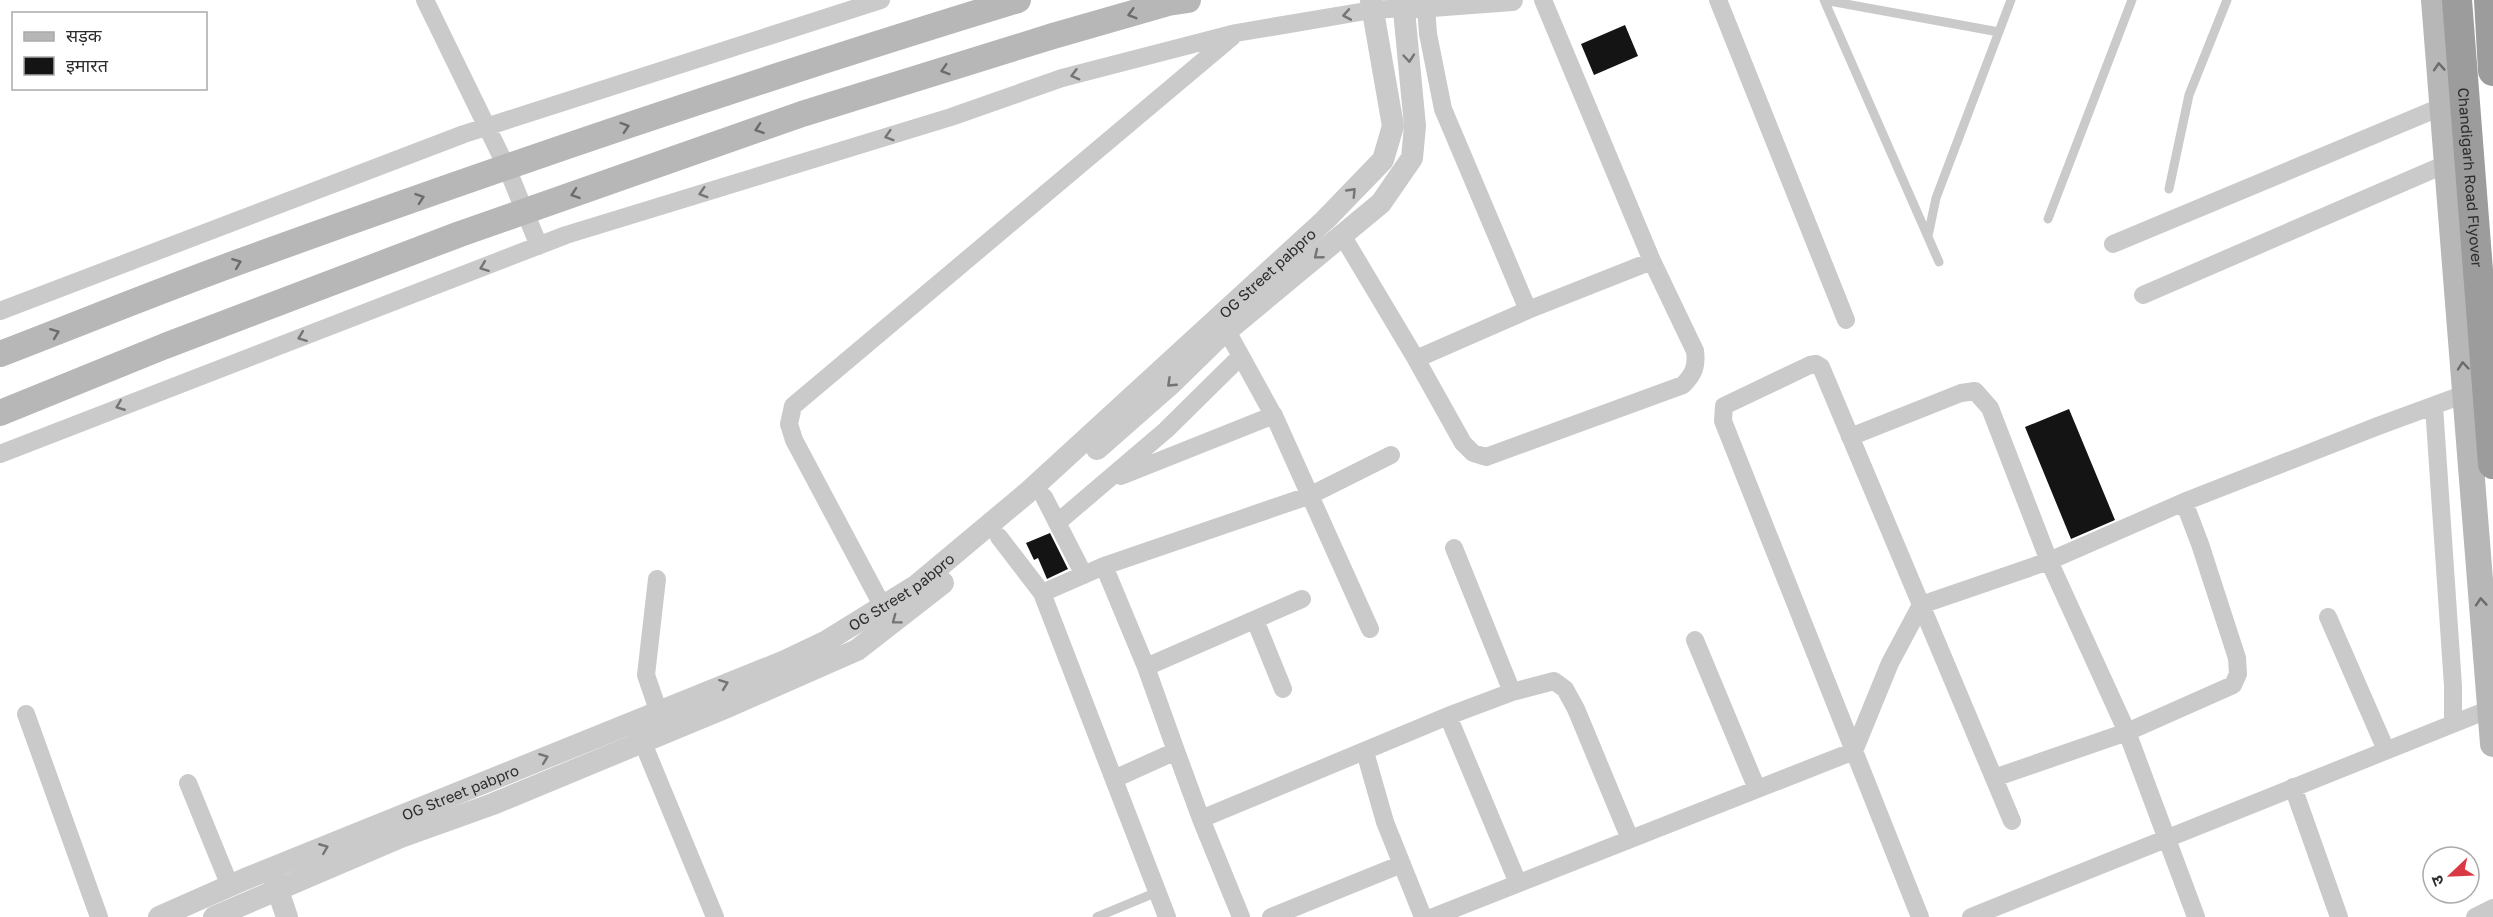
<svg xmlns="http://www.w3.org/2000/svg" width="2493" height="917" viewBox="0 0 2493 917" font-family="'Golos Text','Noto Sans Devanagari',sans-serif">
<rect width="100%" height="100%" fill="#fff"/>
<path fill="#141414" d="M1625,25L1638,56L1594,75L1581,44Z
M2069,409L2115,520L2071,539L2025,427Z
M1050,533L1068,569L1047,579L1038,558L1034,560L1026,543Z"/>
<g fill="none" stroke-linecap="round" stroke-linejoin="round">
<path stroke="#cacaca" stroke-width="9" d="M1824,0L1939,262
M1824,0L1999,32
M2169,189L2189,95L2227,0
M2048,219L2132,0
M1928,236L1936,198L2011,0
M1097,917L1157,892"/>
<path stroke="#cacaca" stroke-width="18" d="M425,0L507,168L539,246
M1718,0L1846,320
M1342,235L1416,359L1528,310L1443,109L1428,34L1426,7
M2113,244L2441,107
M2143,295L2446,164
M1528,310L1652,261
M0,311L464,134L881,0
M1221,320L1276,420L1370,629
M1416,359L1463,443L1473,453L1486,457L1683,385C1694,374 1697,366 1695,351L1652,261L1543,0
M2434,406L2453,686V724
M0,454L566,235L951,117L1062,78L1236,33L1372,10L1405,8
M1121,476L1274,415
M1044,497L1084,575
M1057,523L1166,430L1241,356
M999,537L1042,593L1167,917
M1454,548L1512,692
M1104,566L1311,495L1391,455
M657,579L646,675L658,710
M1042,593L1104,566L1146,667L1176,751
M883,607L794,440L789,424L793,406L1233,36
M2328,617L2386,750
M1255,620L1283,689
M1695,640L1757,789
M1146,667L1302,599
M26,714L99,917
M1448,716L1518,883
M638,731L715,917
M1365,752L1385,822L1423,917
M1994,778L2127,732L2233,685L2238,674L2237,658L2200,544L2184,502
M1114,779L1176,751L1201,819
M188,783L230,886
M2293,787L2339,917
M1241,917L1201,819L1448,716L1512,692L1554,681L1565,689L1576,709L1630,839
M1271,917L1402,864
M1433,917L1854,751L1890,663L1921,605L2049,561L1990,408L1975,391L1961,393L1850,437
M1920,917L1723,421L1724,406L1810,365L1816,364L1821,367L2012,821
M1971,917L2490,709
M2196,917L2127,732L2049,561L2184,502L2378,426L2465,394
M2475,917L2493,908"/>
<g stroke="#cacaca" stroke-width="22">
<path d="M1405,8L1512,0"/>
<path d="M1097,449L1172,383L1217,339L1381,203L1412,158L1415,126L1403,0"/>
<path d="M273,876L287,917"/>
<path id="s1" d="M159,917L245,879L785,661L825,642L917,585L1027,493L1325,220L1383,160L1393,126L1371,0"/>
<path d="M214,917L401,837L493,804L727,707L857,650L943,583"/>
</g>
<path stroke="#b7b7b7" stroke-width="26" d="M2434,0L2493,744
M0,354C86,321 171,286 258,255C509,164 763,78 1018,0
M0,413L165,346L460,234L802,114L1053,36L1168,3L1188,0"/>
<g stroke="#9c9c9c" stroke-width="30">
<path id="s2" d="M2457,0L2493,464"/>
<path d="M2489,0L2493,71"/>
</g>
</g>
<defs><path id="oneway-chevron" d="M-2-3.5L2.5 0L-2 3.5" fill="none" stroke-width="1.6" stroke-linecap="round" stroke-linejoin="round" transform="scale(1.5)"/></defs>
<g stroke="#6b6b6b">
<use href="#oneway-chevron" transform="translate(1132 14) rotate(164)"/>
<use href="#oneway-chevron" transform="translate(2439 67) rotate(-94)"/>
<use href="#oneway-chevron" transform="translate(945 70) rotate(163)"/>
<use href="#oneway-chevron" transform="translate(625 127) rotate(-18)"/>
<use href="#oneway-chevron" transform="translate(759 129) rotate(161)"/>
<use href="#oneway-chevron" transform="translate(575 194) rotate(161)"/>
<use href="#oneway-chevron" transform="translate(420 198) rotate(-19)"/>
<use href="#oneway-chevron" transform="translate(237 263) rotate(-21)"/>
<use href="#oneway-chevron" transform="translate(55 333) rotate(-21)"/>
<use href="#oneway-chevron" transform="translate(2463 366) rotate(-95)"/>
<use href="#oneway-chevron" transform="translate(2481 602) rotate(-94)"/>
</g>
<g stroke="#747474">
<use href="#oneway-chevron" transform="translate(1347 15) rotate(170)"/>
<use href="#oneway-chevron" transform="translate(1409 58) rotate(85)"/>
<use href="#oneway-chevron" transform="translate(1075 75) rotate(165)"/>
<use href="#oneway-chevron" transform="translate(889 136) rotate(163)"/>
<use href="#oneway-chevron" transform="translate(1352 192) rotate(-46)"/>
<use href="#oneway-chevron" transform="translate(703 193) rotate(163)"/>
<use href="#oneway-chevron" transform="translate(1318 255) rotate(141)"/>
<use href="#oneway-chevron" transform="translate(484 267) rotate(159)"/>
<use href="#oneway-chevron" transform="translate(302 337) rotate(159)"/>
<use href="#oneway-chevron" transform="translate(1171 383) rotate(137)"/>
<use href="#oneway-chevron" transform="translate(120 406) rotate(158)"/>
<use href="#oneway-chevron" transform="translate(896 620) rotate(143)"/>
<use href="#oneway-chevron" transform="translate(724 684) rotate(-21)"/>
<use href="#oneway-chevron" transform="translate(544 758) rotate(-21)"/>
<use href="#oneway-chevron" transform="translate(324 848) rotate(-22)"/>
</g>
<g text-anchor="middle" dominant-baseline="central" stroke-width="6" stroke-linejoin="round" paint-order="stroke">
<g font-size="15" fill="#2d2d2d" stroke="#fff">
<text stroke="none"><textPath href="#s2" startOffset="178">Chandigarh Road Flyover</textPath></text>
<text stroke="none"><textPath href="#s1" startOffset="1298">OG Street pabpro</textPath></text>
<text stroke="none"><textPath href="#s1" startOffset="812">OG Street pabpro</textPath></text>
<text stroke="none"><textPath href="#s1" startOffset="326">OG Street pabpro</textPath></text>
</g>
</g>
<rect x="12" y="12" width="195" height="78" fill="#ffffff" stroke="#ababab" stroke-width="1.5"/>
<rect x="24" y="32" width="30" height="9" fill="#b7b7b7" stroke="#ababab" stroke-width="1.5"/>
<text x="66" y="42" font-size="18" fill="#2d2d2d">सड़क</text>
<rect x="24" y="57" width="30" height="18" fill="#141414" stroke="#ababab" stroke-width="1.5"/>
<text x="66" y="72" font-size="18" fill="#2d2d2d">इमारत</text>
<g transform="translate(2451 875) rotate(247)"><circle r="28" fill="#ffffff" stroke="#ababab" stroke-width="1.5"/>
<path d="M0-4.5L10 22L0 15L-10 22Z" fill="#da3943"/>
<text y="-9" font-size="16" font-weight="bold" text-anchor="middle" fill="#2d2d2d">उ</text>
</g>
</svg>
